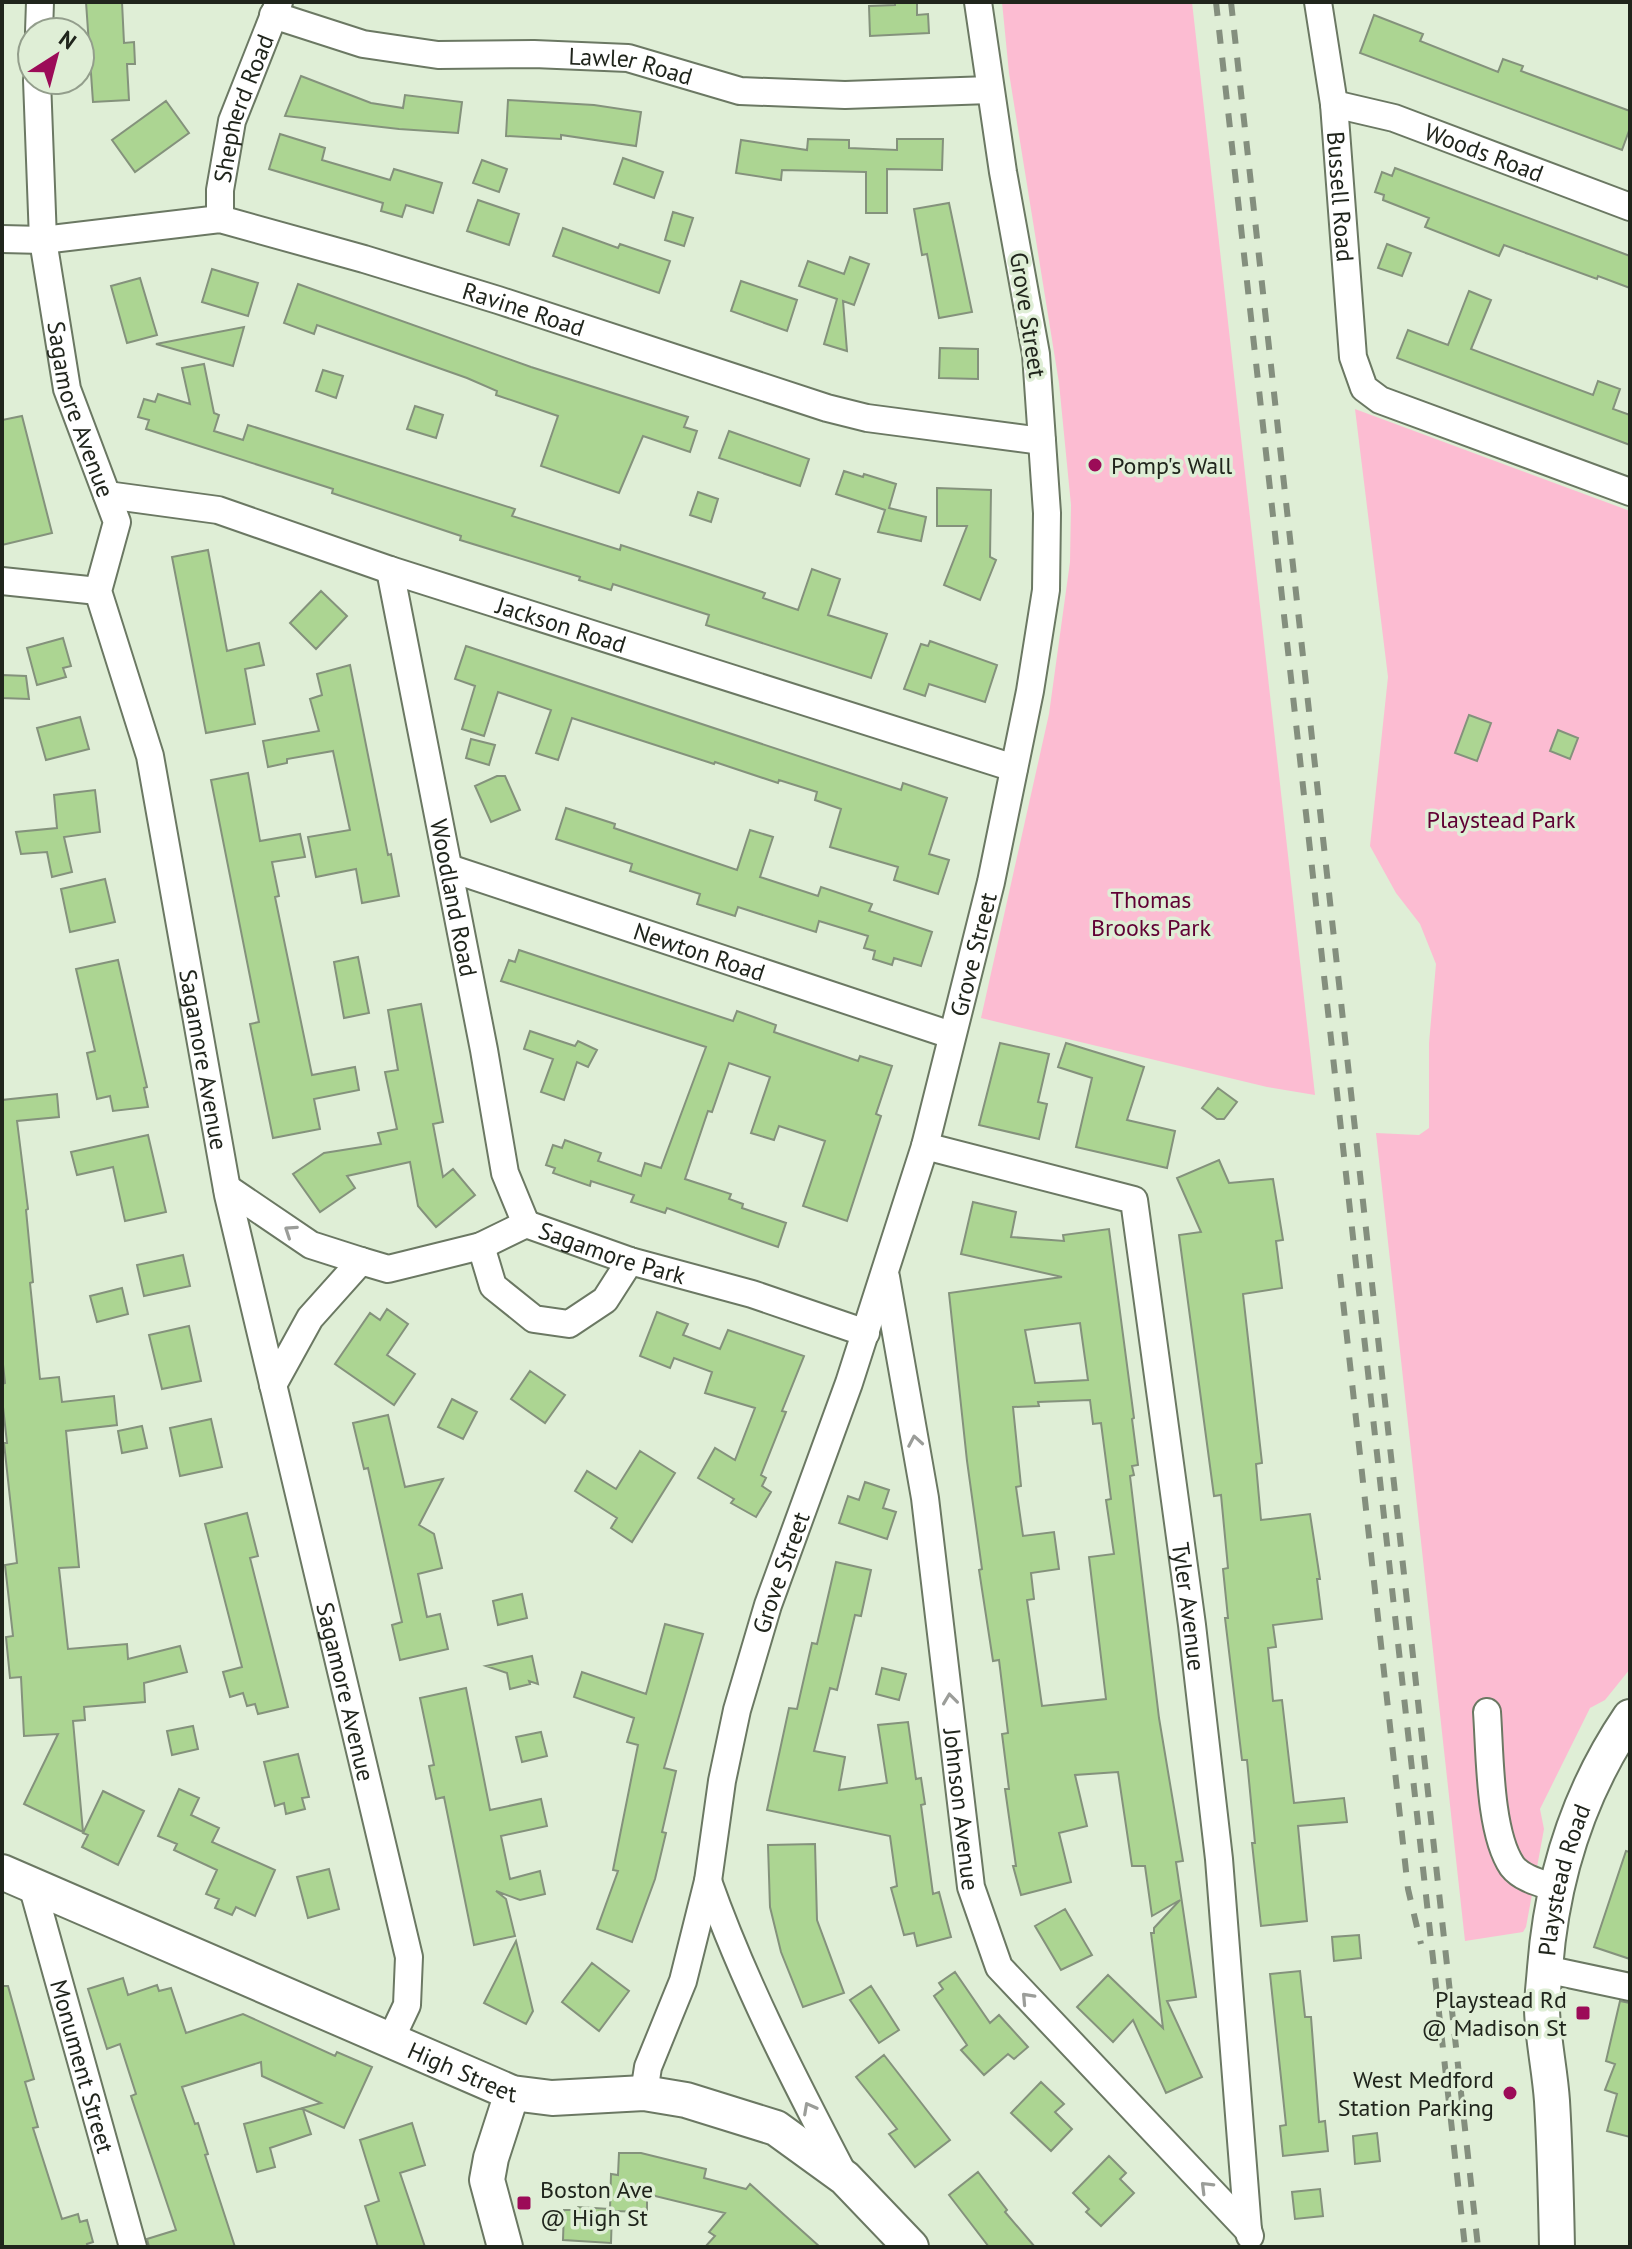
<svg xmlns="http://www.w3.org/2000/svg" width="1632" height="2249" viewBox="0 0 1632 2249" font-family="'PT Sans',sans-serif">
<rect width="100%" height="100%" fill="#dfeed6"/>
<path fill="#fcbcd2" d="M1002,2H1192L1315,1095L1267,1087L981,1018L1049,714L1070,562L1071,505L1059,383L1009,73Z
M1355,409L1630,511V1669L1605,1700L1590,1708L1540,1809L1544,1829L1526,1927L1523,1932L1465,1941L1376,1133L1419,1135L1429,1128V1043L1436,964L1420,924L1396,893L1370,846L1388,677Z"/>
<path fill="#acd592" stroke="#84927c" stroke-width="2" fill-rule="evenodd" d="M86,2H122L124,43L134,42L135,64H127L129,100L93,102Z
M895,2H917V15L928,14L929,33L870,36L869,6L895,5Z
M1374,15L1423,34L1420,41L1498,72L1503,59L1523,66L1521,71L1630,111V128L1622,150L1360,53Z
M301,76L371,103L403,108L405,95L462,102L458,133L399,129L285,116Z
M508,100L594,105L641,112L636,146L561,135V139L506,136Z
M166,101L189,133L135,172L112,140Z
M280,134L325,148L322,160L390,180L394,169L442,183L433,213L406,205L402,217L381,211L383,203L269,169Z
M808,139L849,140V148L897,150V139H943L942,170L887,169V213H866V172L782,170L781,180L736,173L741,140L807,150Z
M623,158L663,172L654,198L614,184Z
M482,160L507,169L499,192L473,183Z
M1395,168L1630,256V288L1598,276L1597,279L1504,245L1499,256L1425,227L1429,218L1383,200L1384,195L1375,192L1382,172L1392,176Z
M478,200L519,214L509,245L467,231Z
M949,203L972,312L939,318L927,254L922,255L914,209Z
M673,212L693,218L684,246L665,240Z
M563,228L618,248L620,244L670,261L659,293L553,256Z
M1387,244L1411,253L1402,276L1378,268Z
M850,257L869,264L854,305L843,301L847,351L824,344L837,299L799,286L808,261L844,274Z
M212,269L258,283L248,316L202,302Z
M140,278L157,335L127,343L111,286Z
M741,281L797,300L787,331L731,311Z
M298,284L531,367L688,417L684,427L697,431L690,452L643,436L619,493L541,466L558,416L496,395L497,391L467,378L317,325L314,334L284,323Z
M1469,291L1491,300L1471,349L1593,395L1598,381L1620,389L1613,409L1630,415V445L1397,358L1408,330L1448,345Z
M244,327L233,366L156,344Z
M940,348L978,349V379L939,378Z
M204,364L214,413L219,415L214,431L243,440L248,425L515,509L512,516L620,550L621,545L688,567L765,593L763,598L798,610L812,569L840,579L828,615L887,634L871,678L706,625L709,615L613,584L611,590L579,580L580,577L460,540L461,536L332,493L333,489L146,429L149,420L138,417L144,399L155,402L158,394L190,404L182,368Z
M323,370L343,376L336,398L316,391Z
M415,406L443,415L436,438L407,429Z
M22,416L52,533L2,545V420Z
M729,431L809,459L800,486L719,458Z
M844,471L863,477L864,474L896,484L889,508L926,517L921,541L878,532L885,510L836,494Z
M937,488L991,490L990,557L996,560L980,600L944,585L967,526H937Z
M698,492L718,499L711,522L690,515Z
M208,550L227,651L259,643L264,665L245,669L255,724L206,733L172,557Z
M321,591L347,616L316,649L290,623Z
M63,638L71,666L63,668L66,677L37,685L27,648Z
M930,641L997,665L985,702L929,684L925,696L904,689L921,644L928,646Z
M466,646L901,790L903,783L947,798L929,854L949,860L938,894L894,880L898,867L830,847L841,809L815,800L817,792L779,780L778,783L715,762L714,764L572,718L558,760L536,753L551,710L498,692L484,736L462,729L475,686L455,679Z
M350,665L388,855L391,854L399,896L362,903L356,869L316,877L308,837L350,830L333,751L287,759V763L268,767L263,741L319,731L310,699L322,695L317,674Z
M2,675L26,676L29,699L2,698Z
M1469,715L1491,723L1477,761L1455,753Z
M80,717L89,749L46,760L37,728Z
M1558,730L1578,738L1570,759L1550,751Z
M471,739L495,745L489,765L466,758Z
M248,773L260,841L300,834L305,857L272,862L279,896L275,897L312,1075L355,1067L359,1090L314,1099L320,1129L273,1138L250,1024L259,1022L211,780Z
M497,776H505L520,810L491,822L475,786Z
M95,790L100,832L64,837L72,872L52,877L47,852L21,854L16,832L57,828L54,795Z
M566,808L615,824L614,828L737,870L750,830L773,837L760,877L818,896L821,887L872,904L869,911L932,932L921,966L894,958L892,965L873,959L875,951L864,948L868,936L819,921L816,932L738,907L735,916L697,904L700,894L630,871L632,864L556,839Z
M105,879L115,922L70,932L61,889Z
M519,950L733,1021L737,1011L776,1025L774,1032L858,1061L860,1056L892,1066L876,1114L881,1116L847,1221L803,1206L825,1141L779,1126L774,1140L751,1133L770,1077L729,1063L712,1112L708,1111L685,1179L731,1194L729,1199L743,1204L742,1208L786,1223L778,1247L667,1208L665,1213L631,1202L634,1195L591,1181L590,1186L553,1173L555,1168L546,1165L553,1145L562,1148L565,1140L601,1153L598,1161L641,1176L645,1163L661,1168L706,1047L501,981L509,960L515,962Z
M358,957L369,1013L344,1018L334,962Z
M118,960L147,1087L144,1088L148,1107L113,1111L110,1096L97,1099L87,1053L95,1051L76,969Z
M421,1004L443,1122L433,1124L443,1177L453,1169L475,1195L436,1227L418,1206L410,1162L347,1176L355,1188L320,1212L293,1174L324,1153L381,1144L378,1133L397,1129L385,1072L398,1070L388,1010Z
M530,1031L575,1046L578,1041L597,1050L588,1067L577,1062L564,1100L541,1092L553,1059L524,1049Z
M1000,1043L1049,1054L1038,1102L1047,1104L1039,1139L979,1125Z
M1066,1043L1144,1067L1127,1120L1175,1131L1167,1168L1076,1147L1092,1078L1058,1067Z
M1218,1088L1237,1102L1224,1119H1217L1202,1108Z
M57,1094L59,1117L17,1121L28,1209L26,1210L33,1282L30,1283L40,1379L59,1377L62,1402L114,1396L117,1425L66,1431L79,1567L59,1568L68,1649L127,1644L128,1659L180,1646L187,1672L144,1683L145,1702L84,1707L85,1720L73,1721L83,1832L24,1804L58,1734L24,1736L21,1677L10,1678L6,1637L13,1636L5,1565L17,1563L4,1443H7L2,1398V1384L5,1383L2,1355V1100Z
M148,1135L166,1212L125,1221L113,1167L77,1175L71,1152Z
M1219,1160L1229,1183L1273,1179L1283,1240L1276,1241L1282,1288L1243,1294L1262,1463L1256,1464L1261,1520L1310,1514L1320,1579H1317L1322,1619L1273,1625L1276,1647L1268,1648L1273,1701L1282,1700L1294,1803L1344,1798L1347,1822L1298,1826L1307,1921L1261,1926L1252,1843H1255L1247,1760H1242L1225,1618H1228L1223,1569L1228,1568L1221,1495L1214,1496L1179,1235L1201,1232L1177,1178Z
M973,1202L1016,1212L1011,1237L1064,1241L1063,1235L1109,1229L1134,1418L1132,1419L1138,1465L1132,1466L1134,1475L1130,1476L1159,1718L1183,1861L1176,1862L1196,1997L1167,2001L1202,2077L1166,2093L1133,2020L1113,2042L1077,2007L1108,1975L1163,2028L1151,1933H1154V1928L1180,1900L1152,1916L1145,1866H1132L1118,1772L1075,1775L1087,1826L1059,1833L1071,1882L1021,1895L1013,1866H1016L1005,1789H1009L1002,1734L1008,1733L999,1660L993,1661L979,1570L982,1569L967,1461L949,1293L1062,1277L961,1254ZM1080,1323L1088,1380L1035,1383L1025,1330ZM1090,1400L1093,1424L1101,1423L1111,1499L1106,1500L1114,1554L1089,1557L1106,1699L1042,1706L1027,1600L1034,1599L1031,1573L1059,1569L1054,1532L1023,1536L1016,1487L1021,1486L1013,1407L1039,1406L1038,1402Z
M183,1255L190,1286L144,1296L137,1265Z
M122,1288L128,1314L97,1322L90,1296Z
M387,1309L408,1324L387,1355L415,1374L394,1405L335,1364L370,1313L380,1320Z
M657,1312L688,1324L683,1335L720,1349L728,1330L804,1356L782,1411L786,1412L761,1475L766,1478L762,1486L771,1492L756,1517L731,1503L734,1499L698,1478L715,1448L735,1460L755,1408L705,1393L712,1372L674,1358L670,1368L640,1356Z
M189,1326L201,1381L162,1389L149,1335Z
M530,1371L565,1395L545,1423L511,1399Z
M452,1399L477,1412L463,1439L438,1427Z
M388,1415L405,1487L443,1479L419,1525L434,1534L442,1568L418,1574L427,1617L440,1614L448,1649L400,1660L392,1625L402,1622L368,1468L364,1469L353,1423Z
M211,1419L222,1467L180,1476L170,1428Z
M142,1426L147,1448L122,1453L118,1431Z
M640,1451L675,1473L632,1542L611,1528L617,1518L575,1491L587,1471L616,1489Z
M865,1482L889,1490L883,1508L896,1512L887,1539L839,1523L848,1496L859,1500Z
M247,1513L258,1556L250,1558L288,1707L258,1714L255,1704L247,1706L243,1693L230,1697L223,1672L242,1667L205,1524Z
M836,1562L871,1570L861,1616L855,1615L837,1690L830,1688L814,1751L845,1757L839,1790L887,1783L878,1725L908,1722L916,1779L921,1778L925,1804L921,1805L933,1894L939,1892L951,1937L917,1946L914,1933L904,1935L891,1888L897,1886L890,1836L767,1810L789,1708L797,1709L812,1643L817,1644Z
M522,1594L527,1618L498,1625L493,1601Z
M665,1624L703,1634L664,1768L676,1771L662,1832L666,1833L655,1879L632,1942L597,1929L618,1871L613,1870L638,1745L627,1742L634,1718L574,1697L582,1672L646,1694Z
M532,1656L538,1684L529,1681L530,1684L510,1689L507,1673L486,1666Z
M882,1668L906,1674L899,1700L876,1694Z
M466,1688L490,1810L541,1799L547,1826L501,1836L510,1879L540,1871L545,1894L520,1900L496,1891L506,1899L515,1936L474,1945L444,1797L436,1799L429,1766L434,1765L420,1698Z
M193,1726L198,1749L172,1755L167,1731Z
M541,1732L547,1756L522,1762L516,1737Z
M298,1754L309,1797L302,1798L305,1809L286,1814L284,1803L275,1806L264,1762Z
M179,1789L199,1798L191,1815L219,1828L212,1842L275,1870L255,1916L236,1907L232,1915L215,1908L219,1899L206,1894L217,1870L174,1850L177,1844L158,1836Z
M103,1791L144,1811L118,1865L82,1847L88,1835L83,1833Z
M815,1844L817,1920L844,1993L803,2007L781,1952L770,1907L768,1845Z
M1626,1851L1630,1852V1959L1594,1947Z
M329,1869L339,1909L308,1918L297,1877Z
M1065,1909L1092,1955L1061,1970L1035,1926Z
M1359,1935L1361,1958L1334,1961L1332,1937Z
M516,1941L533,2011L526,2024L484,2003Z
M592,1963L629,1991L599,2031L562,2002Z
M1300,1971L1305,2017H1311L1319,2122L1325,2121L1328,2151L1283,2156L1280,2126L1286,2125L1270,1974Z
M955,1972L990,2023L999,2015L1028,2047L1014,2059L1008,2054L984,2075L961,2050L967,2045L934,1996L943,1989L939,1983Z
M123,1978L128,1995L157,1985L159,1991L171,1988L186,2033L243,2014L335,2056L337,2052L372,2067L344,2128L303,2109L311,2134L270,2148L275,2167L257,2172L244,2124L321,2103L262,2076L261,2062L182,2087L195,2124L198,2123L208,2154L205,2155L235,2247H149L147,2239L176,2230L131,2096L136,2094L120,2044L107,2049L88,1989Z
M2,1986H8L34,2079L25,2082L38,2127L33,2128L62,2219L78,2214L80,2222L87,2220L93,2242L87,2244L88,2247H2Z
M871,1986L899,2030L879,2043L850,2000Z
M1620,2001L1630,2003V2137L1607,2131L1617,2094L1605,2090L1615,2064L1606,2061Z
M884,2055L950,2140L915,2167L889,2134L897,2129L856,2077Z
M1041,2082L1064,2104L1055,2112L1072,2129L1051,2151L1011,2113Z
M412,2123L425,2165L400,2173L425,2247H378L365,2206L379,2201L360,2140Z
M1377,2133L1380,2161L1355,2164L1353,2136Z
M619,2153H641L706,2169L704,2178L746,2189L750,2184L820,2247H705L715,2236L709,2232L725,2213L647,2194V2212L612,2211L611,2243L563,2240L564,2210H578V2207L610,2209L611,2174L618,2175Z
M1109,2156L1126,2173L1120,2179L1134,2193L1101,2226L1086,2212L1089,2209L1073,2193Z
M978,2172L1007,2210L1005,2212L1035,2247H989L949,2195Z
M1320,2189L1323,2216L1295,2219L1292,2192Z"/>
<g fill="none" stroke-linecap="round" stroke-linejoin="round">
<g stroke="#6b7863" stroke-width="30">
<g id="minor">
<path id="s1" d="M1318,2L1334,104L1353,357L1364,388L1380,400L1630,492"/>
<path id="s2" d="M273,15L363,44L438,55L534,54L628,58L740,91L845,95L990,90"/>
<path d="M39,32L40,2"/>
<path id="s3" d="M37,80L43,240L67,389L117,522L98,591L150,756L228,1195L409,1957L407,2005L391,2039"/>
<path id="s4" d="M1334,104L1394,118L1630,207"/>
<path id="s5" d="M220,219V190L232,121L279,2"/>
<path id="s6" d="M2,239L43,240L220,219L364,259L498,300L827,408L867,418L1042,441"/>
<path id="s7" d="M107,495L218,510L390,570L1014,768"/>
<path id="s8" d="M390,570L484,1050L505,1173L526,1224"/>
<path d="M2,581L98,591"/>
<path id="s9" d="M449,868L951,1035"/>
<path id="s10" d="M925,1146L1134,1200L1192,1625L1219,1859L1248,2230"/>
<path d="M227,1188L311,1245L361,1261"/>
<path d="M481,1246L493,1286L534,1319L569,1324L605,1300L630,1261"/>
<path id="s11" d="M886,1277L925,1498L971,1887L999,1967L1248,2230L1250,2236"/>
<path id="s12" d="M273,1385L310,1318L361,1261L388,1269L481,1246L526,1224L630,1261L752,1294L866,1333"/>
<path d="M1487,1712C1490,1753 1489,1832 1512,1866C1522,1879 1541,1883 1556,1888"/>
<path d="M708,1881C744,1983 794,2079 844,2175"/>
<path id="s13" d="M32,1885L133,2247"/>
<path d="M1545,1969L1630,1987"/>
<path id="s14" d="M644,2093L648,2067L683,1981L708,1881L722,1781L737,1710L768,1605L849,1383L925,1146L991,882L1030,691L1046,590L1047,513L1036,354L1003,172L978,2"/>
</g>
</g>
<g stroke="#6b7863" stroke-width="38">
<g id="major">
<path id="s15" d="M2,1872L512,2093L552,2098L644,2093L686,2100L776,2128L845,2178L911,2247"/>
<path d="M505,2247L487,2180L491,2158L512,2093"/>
<path id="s16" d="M1557,2247C1556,2198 1555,2150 1552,2101C1550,2071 1543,2040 1542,2010C1542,1996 1544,1982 1545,1968C1552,1877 1579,1792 1630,1717"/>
</g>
</g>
<use href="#minor" stroke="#fff" stroke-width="26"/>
<use href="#major" stroke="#fff" stroke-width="34"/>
<path stroke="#848f7e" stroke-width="6" stroke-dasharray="14 14" stroke-linecap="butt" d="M1216,2L1465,2247
M1231,2L1478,2247
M1340,1274L1408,1889L1421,1944"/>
</g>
<defs><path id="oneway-chevron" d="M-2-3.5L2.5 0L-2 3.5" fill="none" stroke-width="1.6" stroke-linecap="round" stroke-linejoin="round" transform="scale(2)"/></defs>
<g stroke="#9b9d99">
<use href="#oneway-chevron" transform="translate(290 1231) rotate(-146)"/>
<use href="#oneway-chevron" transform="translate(915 1441) rotate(-100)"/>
<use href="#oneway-chevron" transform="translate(950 1699) rotate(-97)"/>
<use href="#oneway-chevron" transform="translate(1027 1998) rotate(-133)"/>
<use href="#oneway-chevron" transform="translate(809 2108) rotate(-118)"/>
<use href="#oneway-chevron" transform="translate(1206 2187) rotate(-135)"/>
</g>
<g fill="#9c0b58" stroke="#dfeed6" stroke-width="3">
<circle cx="1095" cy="465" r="8"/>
<rect x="1575" y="2005" width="16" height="16" rx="4"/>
<circle cx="1510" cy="2093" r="8"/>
<rect x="516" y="2195" width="16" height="16" rx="4"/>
</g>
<g text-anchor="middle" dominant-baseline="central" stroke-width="7" stroke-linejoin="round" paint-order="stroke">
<g font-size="24" fill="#20251c" stroke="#dfeed6">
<text stroke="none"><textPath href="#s2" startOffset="364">Lawler Road</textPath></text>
<text stroke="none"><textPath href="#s5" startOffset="114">Shepherd Road</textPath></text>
<text stroke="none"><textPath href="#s4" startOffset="158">Woods Road</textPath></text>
<text stroke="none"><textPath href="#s1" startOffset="196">Bussell Road</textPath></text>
<text stroke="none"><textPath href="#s6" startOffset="536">Ravine Road</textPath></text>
<text transform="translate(1028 315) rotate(81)">Grove Street</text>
<text stroke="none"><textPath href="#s3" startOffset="334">Sagamore Avenue</textPath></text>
<text stroke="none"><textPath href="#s7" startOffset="474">Jackson Road</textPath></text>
<text stroke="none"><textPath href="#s8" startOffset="334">Woodland Road</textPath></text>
<text stroke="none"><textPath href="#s9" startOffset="264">Newton Road</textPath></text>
<text stroke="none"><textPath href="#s14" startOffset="1188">Grove Street</textPath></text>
<text stroke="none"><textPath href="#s3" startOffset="1006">Sagamore Avenue</textPath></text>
<text stroke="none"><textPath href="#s12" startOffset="418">Sagamore Park</textPath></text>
<text stroke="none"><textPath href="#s14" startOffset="540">Grove Street</textPath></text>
<text stroke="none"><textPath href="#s10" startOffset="626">Tyler Avenue</textPath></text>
<text stroke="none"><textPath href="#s3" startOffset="1654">Sagamore Avenue</textPath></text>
<text stroke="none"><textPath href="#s11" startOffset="538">Johnson Avenue</textPath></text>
<text stroke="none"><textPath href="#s16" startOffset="370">Playstead Road</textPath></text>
<text stroke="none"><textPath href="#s13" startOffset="188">Monument Street</textPath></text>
<text stroke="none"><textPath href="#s15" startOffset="502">High Street</textPath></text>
</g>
<g font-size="24" fill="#20251c" stroke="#dfeed6" text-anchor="start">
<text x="1111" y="465">Pomp's Wall</text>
<text x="1567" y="1999" text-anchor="end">Playstead Rd<tspan x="1567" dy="28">@ Madison St</tspan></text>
<text x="1494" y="2079" text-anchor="end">West Medford<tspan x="1494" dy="28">Station Parking</tspan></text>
<text x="540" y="2189">Boston Ave<tspan x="540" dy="28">@ High St</tspan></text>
</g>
<g font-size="24" fill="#600034" stroke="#dfeed6">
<text x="1501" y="819">Playstead Park</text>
<text x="1151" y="899">Thomas<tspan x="1151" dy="28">Brooks Park</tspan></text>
</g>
</g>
<rect width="1632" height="2249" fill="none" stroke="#20251c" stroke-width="8"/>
<g transform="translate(56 56) rotate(36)"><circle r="38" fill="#dfeed6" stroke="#939e8c" stroke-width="2"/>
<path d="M0-6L14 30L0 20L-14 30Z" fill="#9c0b58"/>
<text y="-12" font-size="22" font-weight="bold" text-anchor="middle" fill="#20251c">N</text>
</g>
</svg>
